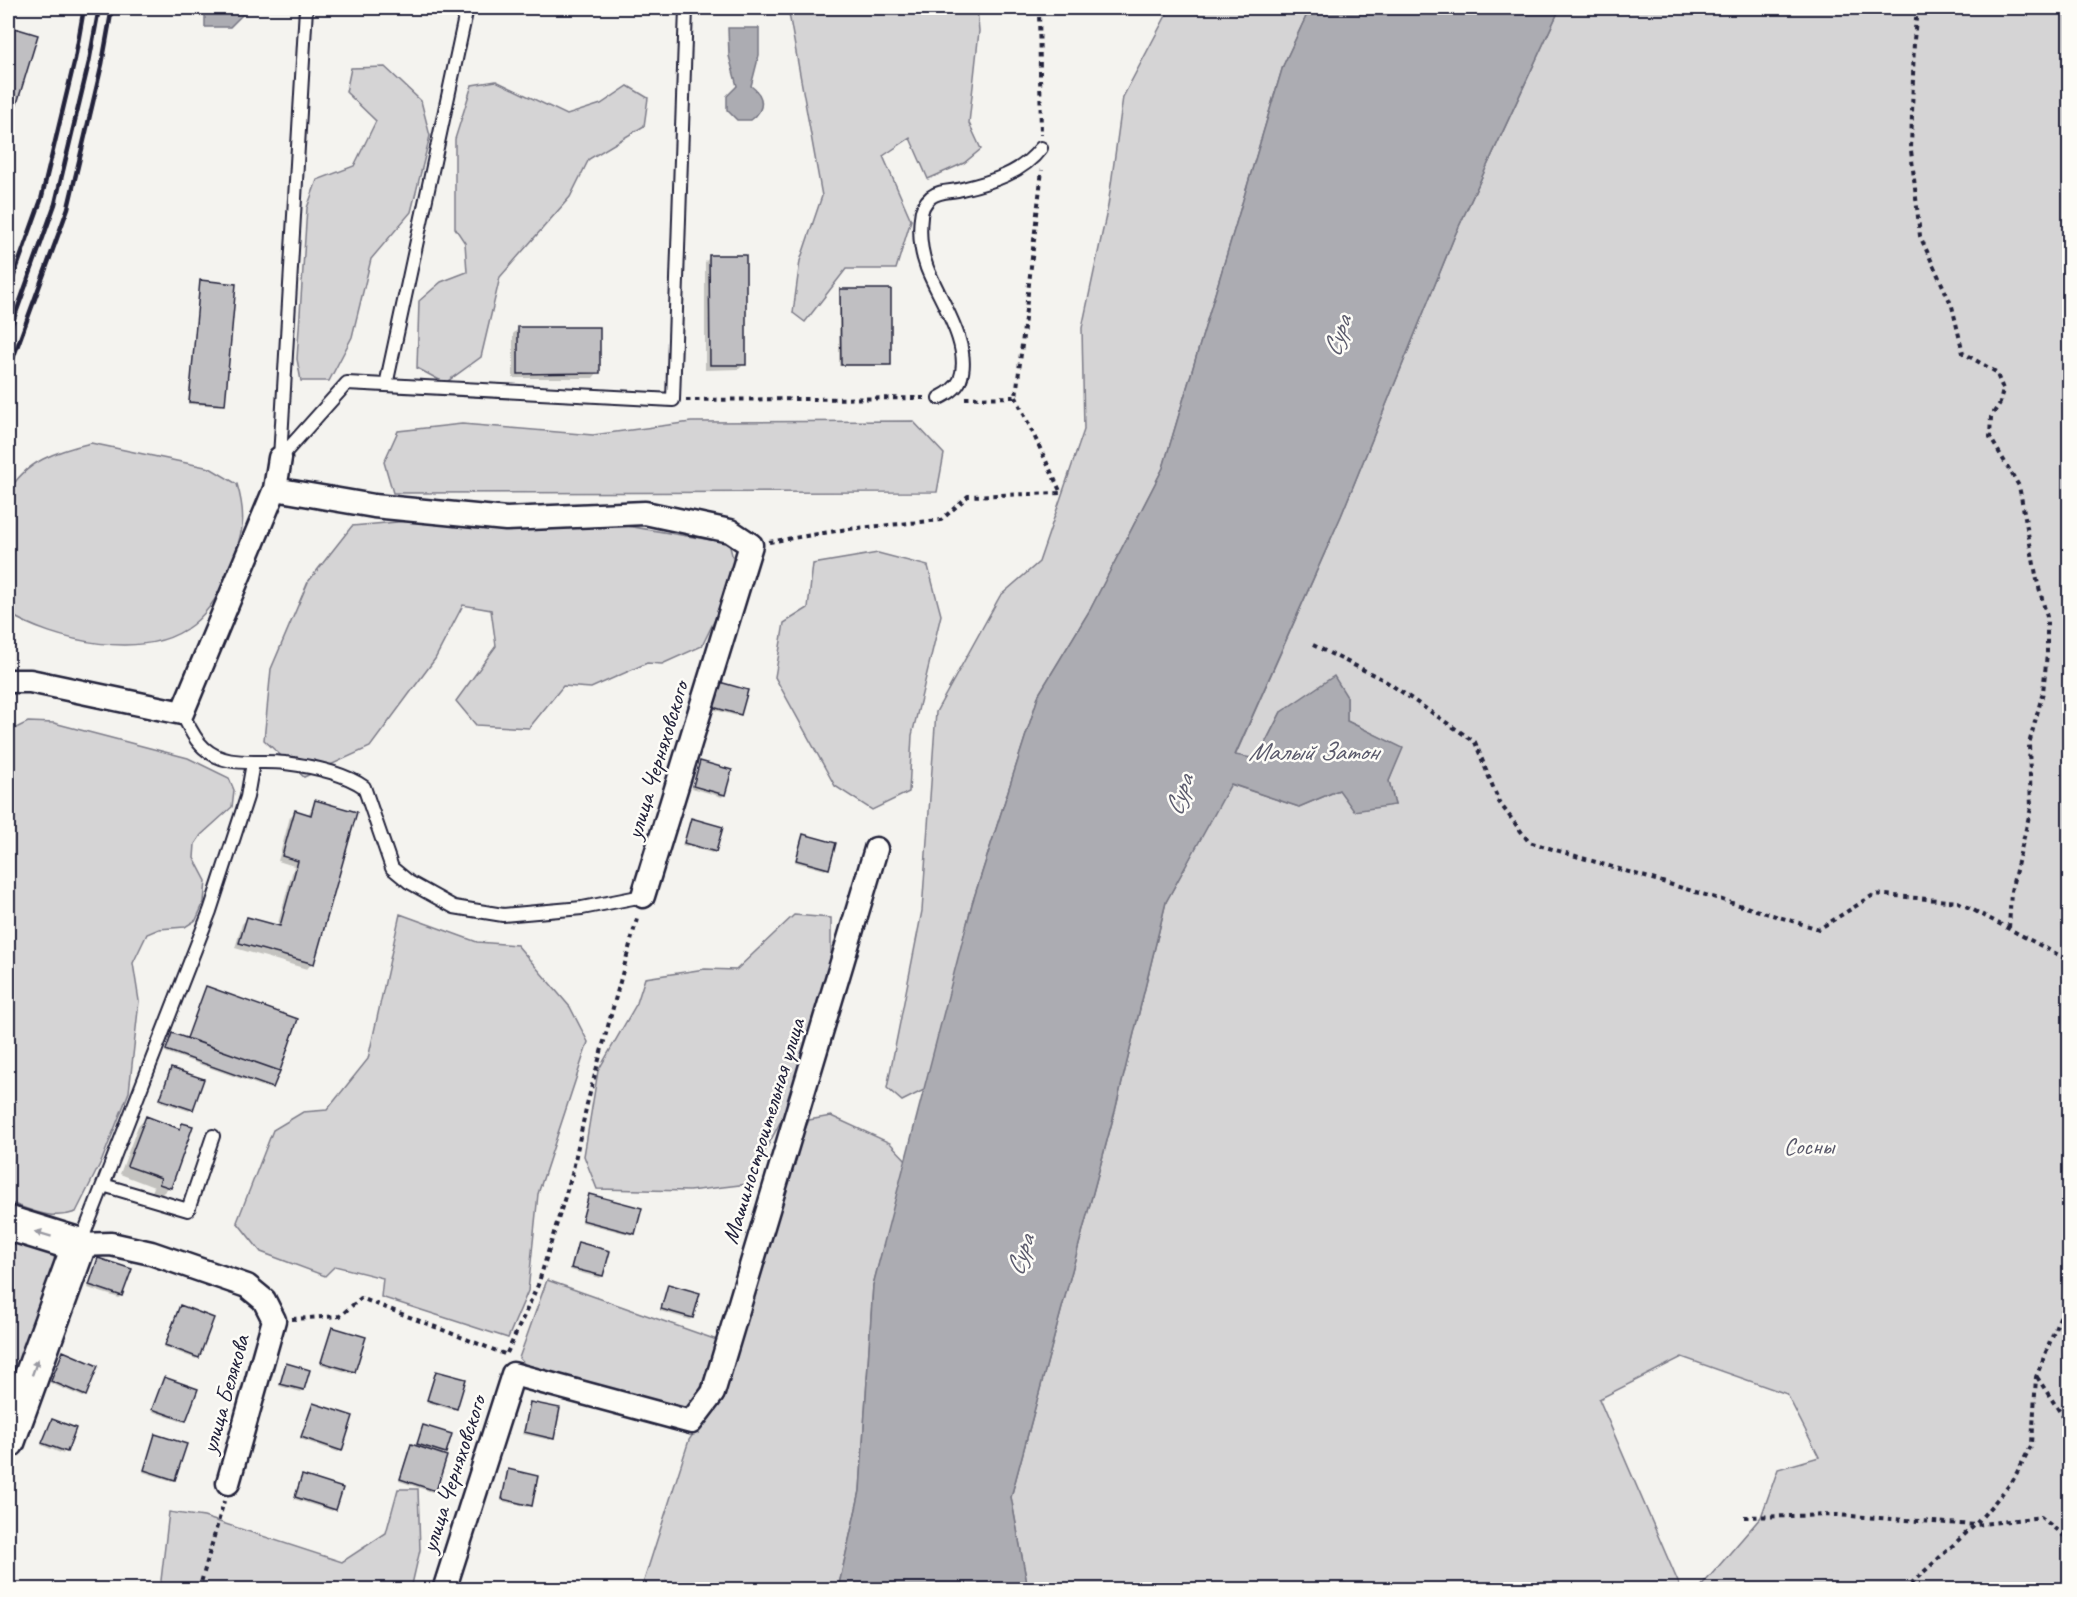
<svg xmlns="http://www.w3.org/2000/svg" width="2077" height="1597" viewBox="0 0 2077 1597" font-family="Caveat,sans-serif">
<rect width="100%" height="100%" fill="#f4f3ef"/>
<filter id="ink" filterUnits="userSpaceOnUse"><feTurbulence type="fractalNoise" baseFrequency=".0167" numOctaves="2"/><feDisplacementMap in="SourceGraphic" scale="12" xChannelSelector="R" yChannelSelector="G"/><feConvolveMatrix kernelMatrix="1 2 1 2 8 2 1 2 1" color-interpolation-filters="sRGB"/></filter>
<g filter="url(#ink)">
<path fill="#d5d4d5" stroke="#7c7b88" stroke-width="1.5" d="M788,8H977L979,31L969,123L981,149L964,163L928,179L910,138L883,156L911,220L896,269H846L805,322L793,313L800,261L822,196Z
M1170,8H1310L1283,66L1163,468L1090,610L1039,694L972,904L926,1089L902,1101L887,1088L922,911L936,712L1000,596L1039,562L1084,430L1082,328L1108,206L1123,97Z
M1560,8H2069V1589H1699L1761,1517L1778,1469L1819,1457L1787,1394L1682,1357L1599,1399L1681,1589H1028L1011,1497L1115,1111L1166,902L1230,784L1299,807L1339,790L1395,805L1389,781L1402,748L1347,721V697L1281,712L1257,759L1235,756L1341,516L1455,235Z
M385,67L421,101L430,136L411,212L371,259L352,337L329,381H301L297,359L307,208L317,180L354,166L376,121L346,92L351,68Z
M496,81L567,115L601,104L628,86L648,98L644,126L589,159L570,197L500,277L481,357L445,383L417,368L419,301L441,282L467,272L465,243L455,228V139L472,85Z
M913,421L944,454L937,492L393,493L384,462L398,431L462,424L593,435L691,422Z
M91,443L210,468L237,484C247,518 243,532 231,565C223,588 212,609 192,625C145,662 53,641 8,613V493C25,461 57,451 91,443Z
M591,520L729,543L737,574L702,646L662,664L647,663L591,688L563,686L529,728L476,725L456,701L496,646L491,610L463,605L435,659L370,747L304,777L264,740L271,669L308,582L352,526L409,521L501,528Z
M878,553L928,566L941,615L912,735L909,792L872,810L835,786L775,677L784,623L808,608L813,564Z
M28,722L54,723L188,758L229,778L234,790L232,807L201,835L195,844L194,858L206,881L204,902L196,920L185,927L159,929L147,934L133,963L139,1001L129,1092L102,1160L76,1212C51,1221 31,1210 8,1202V732Z
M400,914L477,942L517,945L570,1007L588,1042L538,1194L528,1291L508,1338L381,1297L383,1278L335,1266L325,1276L261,1252L237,1222L273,1130L303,1112L327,1110L368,1059Z
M794,915L831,918V966L786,1111L748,1184L689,1191L597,1189L584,1156L598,1071L637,1003L645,978L705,969L736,970Z
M831,1116L890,1143L907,1161L873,1285L860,1491L838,1589L641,1590L689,1440L721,1393L766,1221L809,1120Z
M8,1233L52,1247L60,1285L22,1373L8,1365Z
M547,1280L717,1340L692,1414L530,1370L519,1358Z
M398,1489H418L420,1550L411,1589H160L169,1512L204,1517L342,1562L386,1533Z"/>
<path fill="#acacb2" stroke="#757582" stroke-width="1.5" d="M205,8H249L230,27H205Z
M1310,8H1560L1455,235L1341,516L1235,755L1257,759L1281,712L1334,676L1347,697V721L1403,748L1389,781L1395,805L1354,811L1339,790L1299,807L1231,784L1166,902L1115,1111L1011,1497L1028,1589H838L860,1491L873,1285L972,904L1039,694L1090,610L1163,468L1283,66Z
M728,28H759V55L751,86C765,96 765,110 751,120H737L727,110V96L737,86L729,56Z"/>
<path fill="#0003" d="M8,8H19L15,15L8,12Z
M8,27L36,36L8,128Z
M710,257L744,364L739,369L705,370V262Z
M201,282L223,404L221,406L188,404Z
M841,291L890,364L887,366H839V293Z
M518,329L598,372L593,378H513V334Z
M714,685L739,714L737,716L707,708Z
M700,762L724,794L722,797L692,788Z
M315,802L312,963L307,969L235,948L242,924L247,919L277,927L294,866L278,861L290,817L295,812L308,815Z
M691,819L714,851L712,853L682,845Z
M804,836L827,868L825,870L795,862Z
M206,988L296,1020L270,1089L165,1052L171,1037L186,1040Z
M171,1069L191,1109L189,1111L159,1101Z
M147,1118L178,1129L183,1124L169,1187L161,1195L152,1192L154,1187L120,1174L138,1126Z
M589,1196L634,1233L632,1235L581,1222Z
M578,1244L602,1276L600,1278L570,1270Z
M98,1260L121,1295L119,1298L88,1288Z
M669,1286L692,1317L690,1320L660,1311Z
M180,1307L198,1357L196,1359L164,1347Z
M332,1329L354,1372L352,1374L320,1364Z
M63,1353L85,1395L83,1397L50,1383Z
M286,1365L303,1390L301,1392L279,1386Z
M437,1372L456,1408L453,1410L426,1402Z
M164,1378L185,1420L183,1422L151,1411Z
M313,1404L341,1450L338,1452L300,1439Z
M531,1404L552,1438L550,1440L522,1434Z
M52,1420L74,1429L63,1454L41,1445Z
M423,1427L444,1452L441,1456L432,1492L399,1481L409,1448L415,1447Z
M156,1436L174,1479L172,1481L143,1472Z
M509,1471L530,1505L528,1507L501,1501Z
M303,1477L334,1509L332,1511L294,1499Z"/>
<path fill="#c0bfc2" stroke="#22223b" stroke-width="1.5" d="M8,26L38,35L8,133Z
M709,255H746V365H710Z
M200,280L236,284L225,405L189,402Z
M840,289H891V365H841Z
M518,327H600V373L518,374Z
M716,681L748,690L741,715L709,706Z
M700,761L732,770L725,795L693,786Z
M315,800L357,812L314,964L239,943L247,917L280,926L298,861L282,856L295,810L311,815Z
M691,818L723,827L716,852L684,843Z
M803,834L836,843L829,869L796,860Z
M206,986L298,1019L280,1071L187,1038Z
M172,1033L280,1071L273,1088L166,1050Z
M171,1068L204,1079L193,1110L160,1099Z
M146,1116L180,1129L182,1123L193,1126L171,1188L159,1184L161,1178L127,1166Z
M589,1194L642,1208L635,1234L582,1220Z
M578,1242L610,1251L603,1276L571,1268Z
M98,1258L132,1269L122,1296L89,1285Z
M668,1284L700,1293L693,1318L661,1309Z
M180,1305L214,1318L199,1358L165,1345Z
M332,1327L366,1337L355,1372L321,1362Z
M63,1351L98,1366L86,1396L51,1381Z
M286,1363L310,1370L304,1390L280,1384Z
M436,1371L466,1379L457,1409L427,1400Z
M164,1377L198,1389L186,1421L152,1409Z
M530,1402L560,1408L554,1439L524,1432Z
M313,1403L353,1416L342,1451L301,1437Z
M52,1419L76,1428L67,1452L42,1443Z
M423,1425L452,1434L446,1453L417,1444Z
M155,1434L187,1444L175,1480L144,1470Z
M411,1444L447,1456L436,1491L400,1479Z
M508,1469L538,1476L532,1506L502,1499Z
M302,1475L343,1488L336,1510L295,1497Z"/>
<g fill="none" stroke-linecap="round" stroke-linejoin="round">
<g stroke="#22223b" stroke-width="16">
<path id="service" d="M386,385L467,8
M939,398C947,394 956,389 960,380C973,346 939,299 927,268C921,252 919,234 921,217C921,210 925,202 931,197C940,190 952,192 962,189C992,182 1022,173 1041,148
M280,458L347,383L673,400L686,8
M280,458L306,8
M182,713C188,725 194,739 204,748C227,769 258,759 285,763C309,766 344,773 364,787L392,868L409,882L454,907L503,915L582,908L643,896
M103,1185L188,1210L213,1136
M80,1244L210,911L247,797L253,763"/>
</g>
<g stroke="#22223b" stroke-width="27">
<path id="minor" d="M275,489L374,506L506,519L645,513L730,531L751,545L643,896
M8,681H30L182,713L275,489L280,458
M79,1245L111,1244L151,1253L247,1286L264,1300L274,1320L228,1483
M444,1590L513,1374L691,1422L713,1393L876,849"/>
</g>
<g stroke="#22223b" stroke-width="38">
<path id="secondary" d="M8,1223L79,1245L8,1441"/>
</g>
<path stroke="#22223b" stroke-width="4" stroke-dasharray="4.5 4.5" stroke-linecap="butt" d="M1039,8L1041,135
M1917,8L1914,40L1911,150L1920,236L1952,306L1963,353L1996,372L2003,389L2000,403L1991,417L1990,437L2019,486L2037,580L2047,617V654L2043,692L2029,744L2031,808L2011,891L2009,929
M965,398L1016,397L1042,170
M686,400L924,398
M769,542L848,529L941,520L968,496L1061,493L1016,397
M1313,645L1384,680L1475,742L1499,802L1529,842L1819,929L1875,894L1958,902L2070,961
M292,1319L340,1316L361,1298L507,1355
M507,1353L538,1285L572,1174L587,1104L638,915
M2037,1377L2070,1427
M1744,1517L1837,1515L1975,1525L2041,1517L2070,1541
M199,1590L224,1501
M1904,1590L1975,1525L2012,1482L2032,1444L2036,1377L2070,1292"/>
<use href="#service" stroke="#fdfcf7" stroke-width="12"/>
<use href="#minor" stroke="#fdfcf7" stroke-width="22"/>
<use href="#secondary" stroke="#fdfcf7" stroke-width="33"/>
<path stroke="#22223b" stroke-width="4.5" d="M8,292L41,200L75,59L84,8
M8,335L55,204L89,62L99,8
M8,372L68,208L102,64L112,8"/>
</g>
<defs><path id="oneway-solid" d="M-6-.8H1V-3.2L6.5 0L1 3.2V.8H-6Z" transform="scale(1.5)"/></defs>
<g fill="#9a9aa2">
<use href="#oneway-solid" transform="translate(43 1234) rotate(-163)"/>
<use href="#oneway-solid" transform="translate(35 1367) rotate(-70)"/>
</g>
</g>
<g text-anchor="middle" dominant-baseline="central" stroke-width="5" stroke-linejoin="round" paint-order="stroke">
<g font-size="24" fill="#22223b" stroke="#fdfcf7">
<text transform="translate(657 760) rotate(-73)">улица Черняховского</text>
<text transform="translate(763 1131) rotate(-73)">Машиностроительная улица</text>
<text transform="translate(225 1394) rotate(-74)">улица Белякова</text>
<text transform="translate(453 1474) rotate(-72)">улица Черняховского</text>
</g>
<g font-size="24" fill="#585769" stroke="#fdfcf7">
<text x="1809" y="1146">Сосны</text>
</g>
<g font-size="26" font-style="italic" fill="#59596b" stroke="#fdfcf7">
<text transform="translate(1337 336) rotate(-71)">Сура</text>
<text x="1313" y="751">Малый Затон</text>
<text transform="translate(1179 795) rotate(-71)">Сура</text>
<text transform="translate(1020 1255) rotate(-71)">Сура</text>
</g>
</g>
<rect width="2077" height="1597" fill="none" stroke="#fdfcf7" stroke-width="30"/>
<rect x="15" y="15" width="2047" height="1567" fill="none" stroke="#22223b" stroke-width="2" filter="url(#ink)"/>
</svg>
